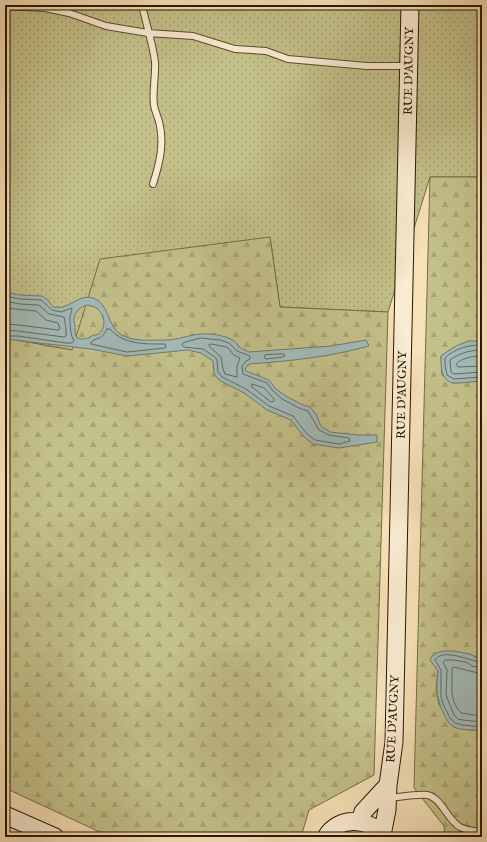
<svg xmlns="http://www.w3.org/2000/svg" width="487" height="842" viewBox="0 0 487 842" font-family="'IM FELL English',serif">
<defs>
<pattern id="grass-dots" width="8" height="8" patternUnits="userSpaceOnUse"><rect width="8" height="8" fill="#c4c18a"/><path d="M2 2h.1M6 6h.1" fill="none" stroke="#a8a575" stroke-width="1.8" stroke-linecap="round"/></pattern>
<pattern id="forest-firs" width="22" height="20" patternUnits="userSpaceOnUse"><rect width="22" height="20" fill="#c4c18a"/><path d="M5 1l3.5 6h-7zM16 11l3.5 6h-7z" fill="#a8a575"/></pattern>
</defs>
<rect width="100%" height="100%" fill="#f7e1b8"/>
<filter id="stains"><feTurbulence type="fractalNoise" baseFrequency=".005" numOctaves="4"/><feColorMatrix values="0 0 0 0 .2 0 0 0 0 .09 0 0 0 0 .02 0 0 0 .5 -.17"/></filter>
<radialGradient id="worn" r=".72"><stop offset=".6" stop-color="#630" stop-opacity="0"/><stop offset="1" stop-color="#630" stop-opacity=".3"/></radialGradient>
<path fill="url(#grass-dots)" stroke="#766c46" d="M5,5H482V177H430L388,312L280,307L270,237L72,350L5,338Z"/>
<path fill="url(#forest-firs)" stroke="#766c46" d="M430,177H482V341C464,342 456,345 441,356L442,375L453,383L482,381V659L475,657L470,654L438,671L436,689L439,705L461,729L482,731V837H445L444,826L414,788Z
M270,237L280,307L388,312L374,775L309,810L301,837H118L104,834L5,788V338L72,350L100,259Z"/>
<path fill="#a2bbba" stroke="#717970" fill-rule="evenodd" d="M5,292L20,295L42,296L47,299L53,307C56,307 59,308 62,307C73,305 81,294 93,298C109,303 107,325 120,334C132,342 150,340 165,340C178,340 188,335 201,334C211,333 235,336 239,347L249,352L331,346L366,340L369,346C330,357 290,361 249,364L245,368L246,371L269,380L276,389L284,395L301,404L310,407L316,414L321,426L330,432L358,435H377V442L339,448L313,444L304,437L291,420L267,410L244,393L219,380L214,374L213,361L201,353L188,350L127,356L91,349L5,339ZM87,305C110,307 107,337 93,335C88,339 83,340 77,338C75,335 75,333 75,329C75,324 75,327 74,322C73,314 79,307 87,305Z
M468,341H482V381C456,382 440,392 441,356L454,347Z
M454,651L470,654L475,657L482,659V731C473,729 462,731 454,727C449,724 446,719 444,714C436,699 436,687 438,671L430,660C434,650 444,651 454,651Z"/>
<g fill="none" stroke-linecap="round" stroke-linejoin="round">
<path stroke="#65695e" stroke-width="1" d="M5,296L20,299L41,300L52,310L61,312L72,308C72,312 69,317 70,321C70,328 71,336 74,341L72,343H66L18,336H5
M5,301L20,304L39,305L49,314L64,317L66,328V336L64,337L18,331L5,330
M5,308L36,311L46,320L58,323L60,329L58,330L19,325L5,324
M107,329H110C124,345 145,344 165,344L166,347L165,348L127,352L91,344V342C99,336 101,341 107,329Z
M201,338L220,340L229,343L237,351L250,356V359L246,361L242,366L243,374L267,383L273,391L282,399L299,408L308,411L319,430L329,435L349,438L350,441L339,444L315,440L307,434L293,416L269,406L246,389L222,377L218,372L217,360L215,357L203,349L184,347L182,345L183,343Z
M211,344L227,347L234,355L240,358L237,366V377L225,374L223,369L221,357L210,347L209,345Z
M482,345C469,345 455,348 445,358V365L447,375L454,379L482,377
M482,350C470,350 460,353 450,360L451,372L454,374L482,372
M283,354L285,355L283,357L266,359L264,357L265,355Z
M482,356C473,356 462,358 456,364L458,367L482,366
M252,384L264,388L274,399V401L271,402L252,387Z
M482,662C471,662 443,647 435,660L441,670V696L443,704L450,718L455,723L462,725L482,727
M482,668L472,666L466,662L453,660H445L443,662L447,670L446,695L454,715L458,719L463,720L482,722
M482,674L454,667L452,668C453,686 448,698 461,713L482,716"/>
<g stroke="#5c4a2f" stroke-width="8">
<path id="lane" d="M142,5C146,24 153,44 155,62C156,77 152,91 154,105C155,112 159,119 160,126C164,146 159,165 153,184
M5,6L45,8L69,13L106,26L148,33L193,36L235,49L266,51L288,59L367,66H408
M389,798C399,797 418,794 427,795C441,797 448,821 460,827C467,831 475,831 482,832"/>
</g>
<g stroke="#281701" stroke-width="19">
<path id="secondary" d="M5,815L55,837
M360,821L363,812L388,785
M382,835L387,810L388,785L394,742L410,5
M326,837C339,815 370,818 384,837"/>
</g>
<use href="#lane" stroke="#faecd1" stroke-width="6"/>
<use href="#secondary" stroke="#faecd1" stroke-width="17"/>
</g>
<g text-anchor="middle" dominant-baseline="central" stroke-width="3.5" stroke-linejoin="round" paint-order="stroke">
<g font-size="12" fill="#281701" stroke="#faecd1">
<text transform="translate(409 71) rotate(-89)">RUE D'AUGNY</text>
<text transform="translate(402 395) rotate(-89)">RUE D'AUGNY</text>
<text transform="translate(393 719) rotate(-87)">RUE D'AUGNY</text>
</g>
</g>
<rect width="487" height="842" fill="none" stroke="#f7e1b8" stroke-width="20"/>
<rect x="6" y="6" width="475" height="830" fill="none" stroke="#281701" stroke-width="2"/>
<rect x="10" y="10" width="467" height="822" fill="none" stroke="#281701"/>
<rect width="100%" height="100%" filter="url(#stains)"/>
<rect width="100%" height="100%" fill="url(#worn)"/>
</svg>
